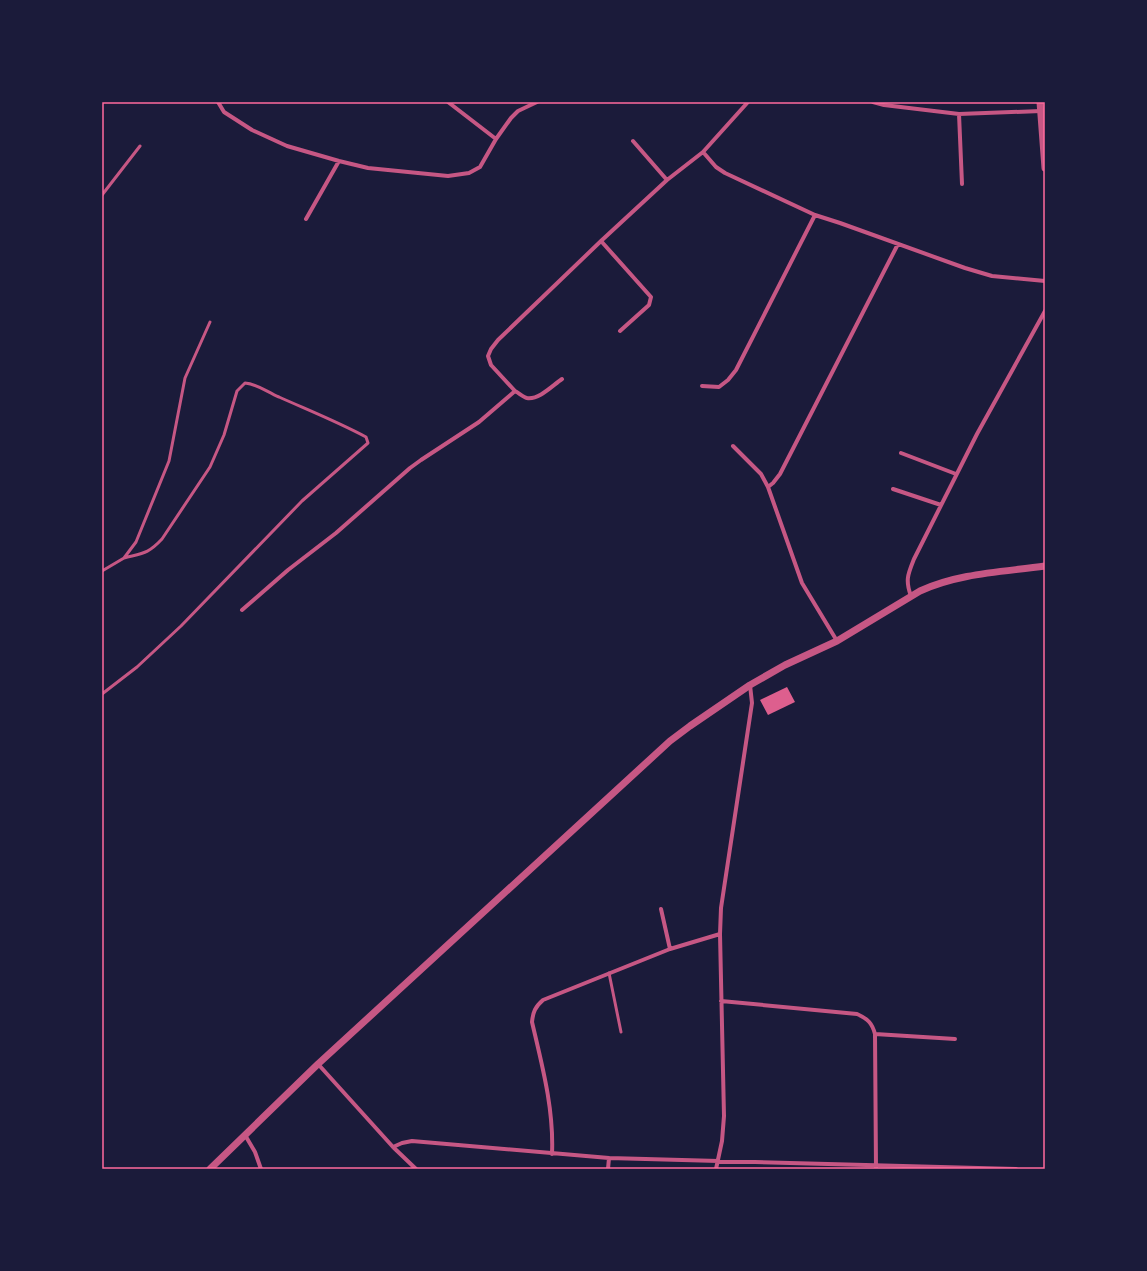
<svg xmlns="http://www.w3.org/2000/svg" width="1147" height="1271" viewBox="0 0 1147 1271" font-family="'Open Sans',sans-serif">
<rect width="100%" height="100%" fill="#1b1b3a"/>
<path fill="#dd5f8e" d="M787,687L795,702L768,715L760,700Z"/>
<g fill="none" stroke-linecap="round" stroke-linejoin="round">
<path stroke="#c65784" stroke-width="3" d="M102,195L140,146
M102,571L124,558L136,542L169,461L185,378L210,322
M102,694L137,667L181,626L302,501L368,443L366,437C338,422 308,410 279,397C267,392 258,384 245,383L237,391L224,435L210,467L162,539C148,554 143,553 124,558
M609,973L621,1032"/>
<path stroke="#c65784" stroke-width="4" d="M218,102L224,112L252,130L287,146L339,161L368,168L448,176L469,173L480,167L496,139L511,118L518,111L537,102
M448,102L496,139
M873,102L884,105L959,114L1041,111
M959,114L962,184
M633,141L667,180
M703,152L716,167L725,173L815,215L840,223L965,268L992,276L1045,281
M306,219L339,161
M601,241L651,297L649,305L620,331
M702,386L719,387L728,380L736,370L815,215
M515,391C519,393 523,397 527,398C539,400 553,385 562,379
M733,446L761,474L768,487L802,583L837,641
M901,453L956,474
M768,487L773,483L780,474L898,244
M893,489L941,505
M911,596C905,580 908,574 914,559L977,434L1045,311
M242,610L288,570L336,533L410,468L421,460L479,422L515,391L491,365L488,356L491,349L498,340L601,241L667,180L703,152L748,102
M661,909L670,949
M721,1001L857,1014C868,1019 872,1023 875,1034L876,1169
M875,1034L955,1039
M318,1064L393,1147L416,1169
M245,1135L255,1152L261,1169
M393,1147L402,1143L412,1141L609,1158L1016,1169
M552,1154C554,1109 542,1065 532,1022C533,1012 535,1007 543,1000L670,949L720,934
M608,1169L609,1158
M716,1169L722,1141L724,1116L720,934L721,908L752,703L750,685"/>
<path stroke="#c65784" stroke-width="7" d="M1040,102L1045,168
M210,1169L318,1064L670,741L690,726L750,685L785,665L837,641L920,591C959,573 1003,572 1045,566"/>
</g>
<rect width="1147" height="1271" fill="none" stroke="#1b1b3a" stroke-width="206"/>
<rect x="103" y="103" width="941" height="1065" fill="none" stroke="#ff6b9d" stroke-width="1.5"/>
</svg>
